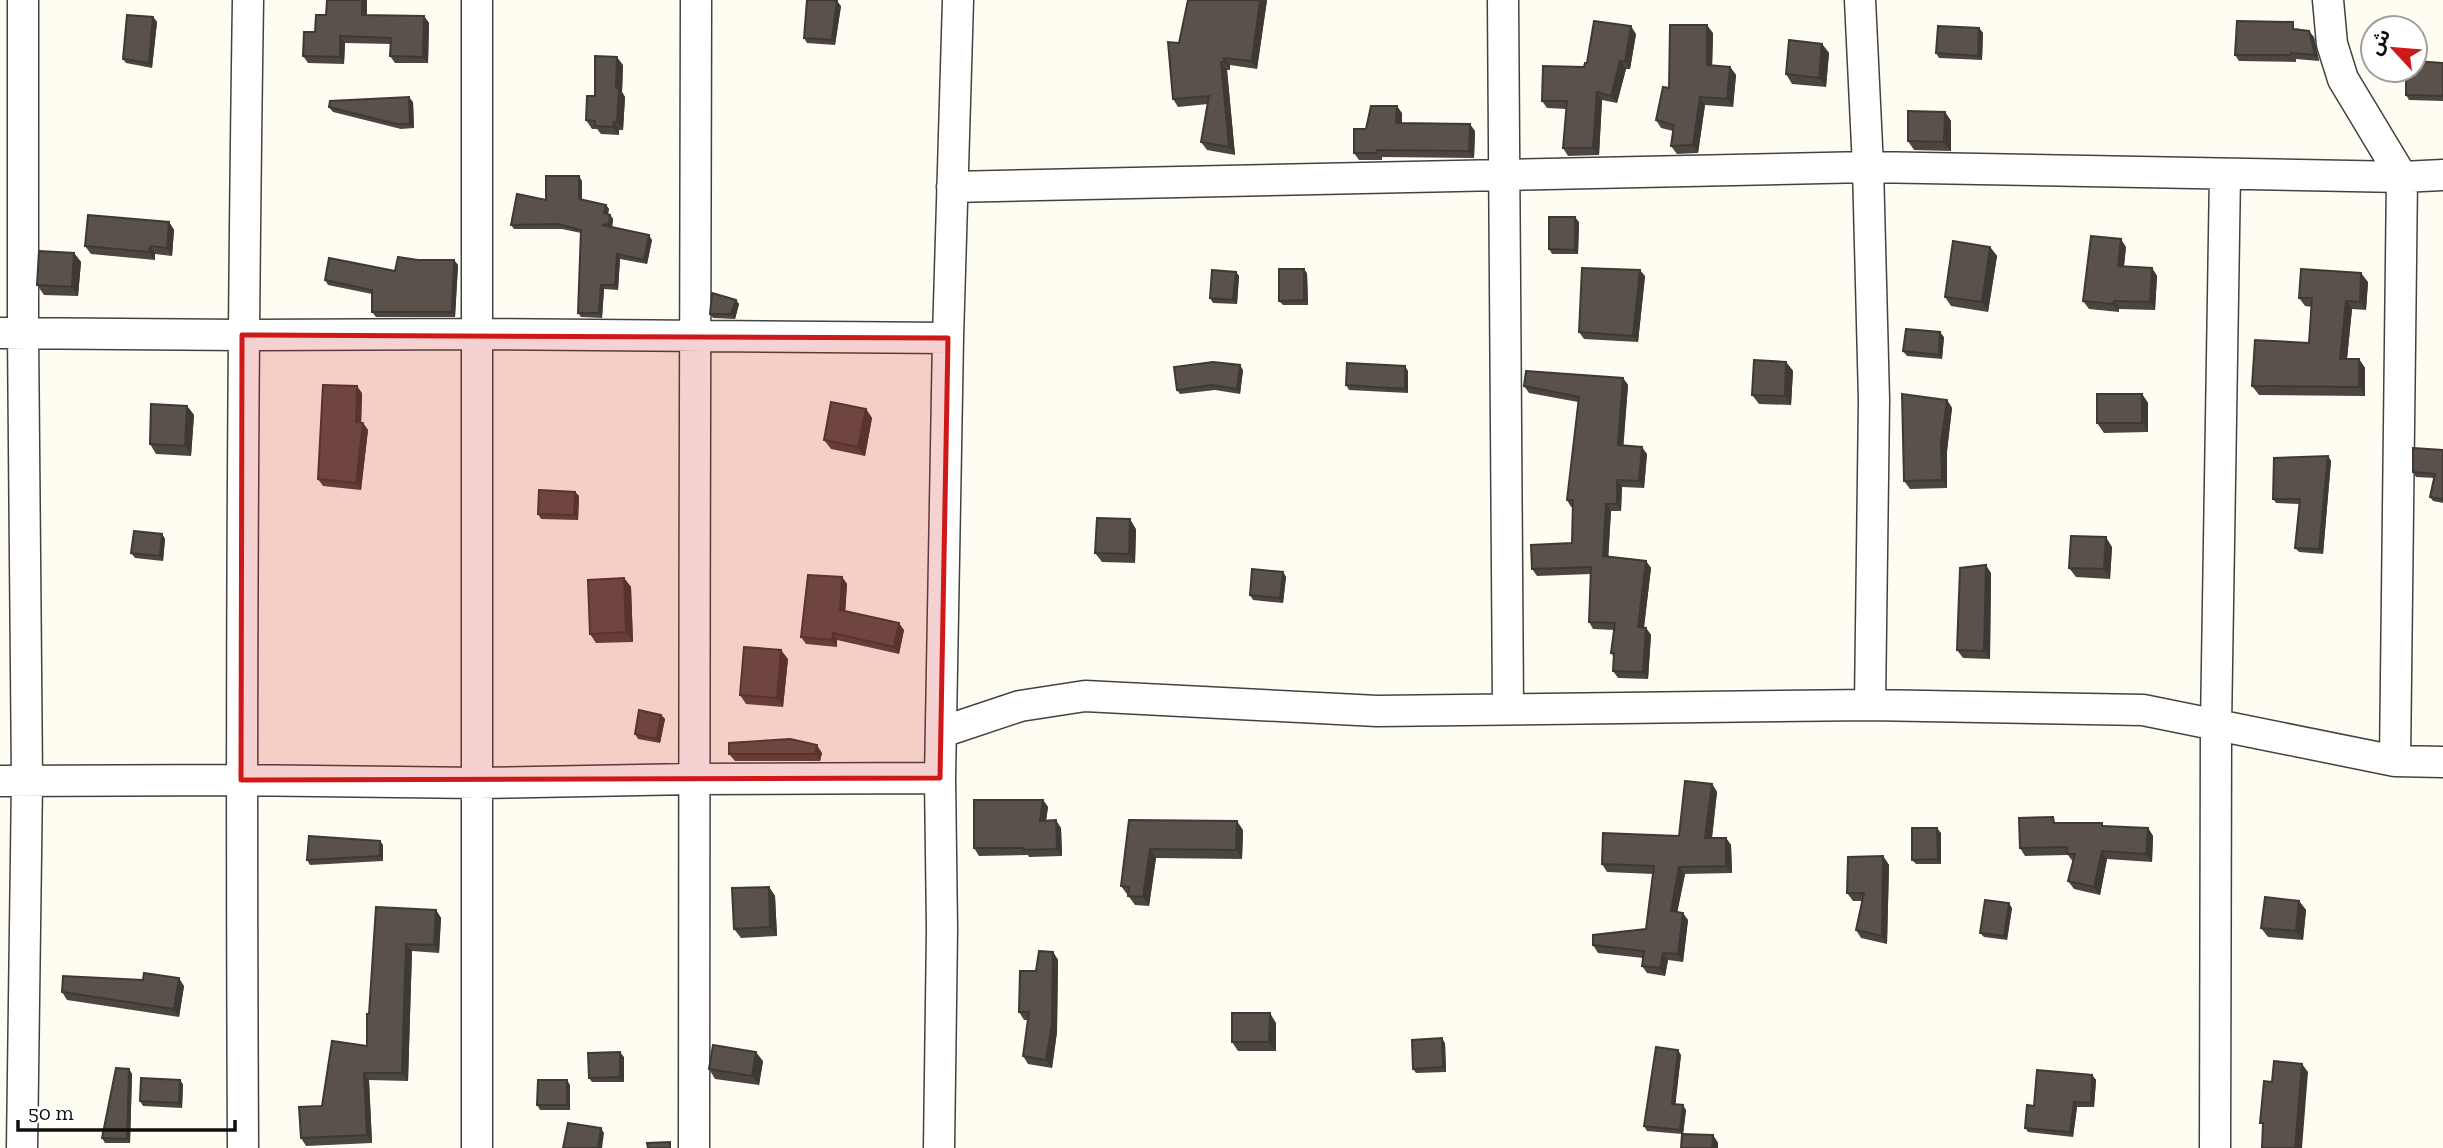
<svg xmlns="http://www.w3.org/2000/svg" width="2443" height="1148" viewBox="0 0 2443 1148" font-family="'Zilla Slab','Noto Sans Arabic',serif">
<rect width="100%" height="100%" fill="#fffdf1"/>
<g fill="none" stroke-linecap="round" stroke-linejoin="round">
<g stroke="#424242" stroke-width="33">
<path id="minor" d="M1503,0L1508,709
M1860,0L1868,167L1874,400L1870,705
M2328,0L2332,44L2343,79L2402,177L2395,761
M952,187L1868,167L2402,177L2443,175
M0,333L242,335L477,334L948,338
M942,732L1020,706L1085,696L1377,711L1870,705L2143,710L2395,761L2443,762
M0,781L241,780L478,783L692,779L940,778
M22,1148L27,781L23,333V0
M243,1148C241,765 242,383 248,0
M477,1148V0
M694,1148C692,765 697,383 696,0
M939,1148L942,930L940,778L948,338L958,0
M2215,1148L2216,726L2225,174"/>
</g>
<use href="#minor" stroke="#fff" stroke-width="30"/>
</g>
<path fill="#4d4640" d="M367,0V16H424L429,23L428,63H395L390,56L391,44L345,43L344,64L308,63L303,56L315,32L326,15Z
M1188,0H1267L1257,69L1230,65V70H1227L1235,155L1207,150L1201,142L1208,104L1178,107L1173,99L1179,43Z
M841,6L835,45L807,43L804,38Z
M153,17L157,22L152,68L126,63L123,59Z
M1979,28L1983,33L1982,60L1939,58L1936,53Z
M2298,28V30L2314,37L2319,61L2296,59V62L2239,61L2235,55Z
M1713,33L1712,65L1730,67L1736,75L1733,107L1705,105L1698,153L1677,154L1671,146L1673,131L1661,128L1656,120L1669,88Z
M1636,34L1630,69H1626L1617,103L1602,100L1599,155L1568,156L1563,148L1566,109L1547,108L1542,101L1587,63Z
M1822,44L1829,53L1826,87L1792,84L1786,74Z
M2443,63V101L2409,100L2406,95Z
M623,65L622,92L625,97L623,130H619V135L601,134L597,129H592L586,120L595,96Z
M413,102L414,128L401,129L333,112L329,107Z
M1945,112L1951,121V151L1914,150L1908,141Z
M1402,113V123L1475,131L1474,158L1382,157V160H1359L1354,153L1366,129Z
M582,181V200L606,205L609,209L608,214L610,215L613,219L612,227L652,240L647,264L620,259L618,290L604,289L602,318L581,317L578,313L581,233L562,229H514L511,225L546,200Z
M169,222L174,230L172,256L155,254V260L91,254L85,246Z
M1579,222L1578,254H1552L1549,249Z
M1990,247L1997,256L1988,312L1951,306L1945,297Z
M2126,247L2124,266L2152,268L2157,276L2155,310L2119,309V312L2089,309L2083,301Z
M74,253L81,262L78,296L44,295L37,285Z
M418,260H454L458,265L455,317H376L372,312V294L328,285L325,280L395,271Z
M1236,272L1239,276L1237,304L1213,303L1210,298Z
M1307,273L1308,305H1283L1279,301Z
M1645,276L1638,342L1584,339L1579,332Z
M2368,282L2366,310L2352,309L2347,359H2359L2365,368V396L2259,395L2252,386L2309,343L2312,307L2305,306L2299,298Z
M736,300L739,304L735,319L713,318L710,314Z
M1944,337L1942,359L1907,356L1903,351Z
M1786,362L1793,371L1791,405L1759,404L1752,395Z
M1243,370L1240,394L1215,390L1180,394L1177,390Z
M1408,371V393L1349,390L1346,385Z
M1623,378L1628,385L1623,446L1647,454L1644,488L1622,487L1621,511H1611L1608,557L1646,561L1651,568L1644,628H1646L1651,635L1648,679L1618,678L1613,671L1614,657L1611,653L1614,630L1593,629L1589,622L1591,574L1537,576L1532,569L1572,543L1573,507H1571L1567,500L1578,402L1529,393L1524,386Z
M362,393L361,423H363L368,430L361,490L323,486L318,479Z
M2142,394L2148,403V432L2104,433L2097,423Z
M1947,400L1952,408L1947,451V488L1910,489L1904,481Z
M187,406L194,415L191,456L156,454L150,444Z
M866,409L872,418L865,456L831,449L824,440Z
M2443,450V503L2433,501L2430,497L2434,478L2416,477L2413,472Z
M2328,456L2331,461L2323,554L2299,552L2295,548L2299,504L2276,503L2273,499Z
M575,492L579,496L578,520L541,519L538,514Z
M1136,529L1135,563L1102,562L1095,553Z
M162,534L165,539L163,561L135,558L131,553Z
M2112,547L2110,579L2076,577L2069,568Z
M1283,572L1286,577L1283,603L1253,600L1250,595Z
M1991,573L1990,659L1963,658L1957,650Z
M842,577L847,584L845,611L904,630L899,654L837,640V647L806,644L801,637Z
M624,578L631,587L633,642L596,643L590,634Z
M788,659L783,707L746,704L740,695Z
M661,715L665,719L660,743L638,739L635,734Z
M822,753L820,761H735L729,754Z
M1712,784L1717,792L1712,838H1726L1731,845L1732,873L1685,874L1677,912L1688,920L1683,962L1668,960L1665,976L1647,973L1642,966L1643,958L1598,953L1593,945L1646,929L1653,874L1607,872L1602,864L1679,836Z
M1043,800L1048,807L1046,821L1061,828L1062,856L1029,857L1028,855L979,856L974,848Z
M1129,820L1243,830L1242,859L1156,858L1149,906L1135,905L1121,886Z
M2057,823L2148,828L2153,836L2152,862L2107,859L2100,895L2074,889L2068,881L2073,862L2068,855L2025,856L2020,848Z
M1941,833V864H1916L1912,860Z
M380,841L383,845V861L310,865L307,860Z
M1883,856L1889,865L1887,944L1861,938L1856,930L1862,901H1853L1847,893Z
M769,887L775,896L777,936L741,938L734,929Z
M2299,901L2306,910L2303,940L2268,937L2261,928Z
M376,907L436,910L441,918L439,953L412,951L408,1081L369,1080L372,1143L306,1146L301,1138L322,1106L367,1046Z
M2012,908L2007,940L1984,937L1980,933Z
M1053,952L1058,960L1057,1032L1052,1068L1028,1064L1023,1056L1028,1020H1024L1019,1012L1036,971Z
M143,980L184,986L179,1017L67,1000L62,992Z
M1276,1023V1051H1238L1232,1042Z
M1445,1043L1446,1072L1416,1073L1413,1069Z
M1681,1055L1675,1104L1686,1110L1683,1134L1713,1135L1718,1143V1148H1681L1682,1134L1647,1131L1644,1126Z
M624,1057V1082H592L589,1078Z
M763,1061L759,1085L715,1079L709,1069Z
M129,1069L132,1074L130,1143H105L102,1138Z
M2092,1075L2096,1080L2094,1107H2077L2073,1137L2028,1132L2025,1128L2034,1106Z
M183,1084L182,1108L143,1106L140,1101Z
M570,1085V1110H540L537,1105Z"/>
<path fill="#3e3934" d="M362,0H367L366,22L362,15Z
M1260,0H1267L1257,69L1252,61Z
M837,1L841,6L835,45L832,40Z
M424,16L429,23L428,63L423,57Z
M153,17L157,22L152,68L149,63Z
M1707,25L1713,33L1712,73L1707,65Z
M1631,26L1636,34L1630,69L1625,62Z
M1979,28L1983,33L1982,60L1978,56Z
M2309,31L2314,37L2319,61L2315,55Z
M340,36L345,43L344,64L340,57Z
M1822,44L1829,53L1826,87L1819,78Z
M617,57L623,65L622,92L625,97L623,130L617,122L616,88Z
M1224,58L1230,65V70L1224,62Z
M1620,61L1626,69L1617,103L1611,96Z
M1221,62L1227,70L1235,155L1229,147Z
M1730,67L1736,75L1733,107L1727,99Z
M1597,92L1602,100L1599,155L1593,148Z
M409,97L413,102L414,128L410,124Z
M1700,97L1705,105L1698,153L1693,145Z
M1397,106L1402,113V130L1396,123Z
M1945,112L1951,121V151L1944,142Z
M614,122L619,130V135L613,127Z
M1470,124L1475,131L1474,158L1469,151Z
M579,176L582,181V204L579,199Z
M606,205L609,209L607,218L604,213Z
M610,215L613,219L612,229L609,224Z
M1575,217L1579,222L1578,254L1575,250Z
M169,222L174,230L172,256L167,248Z
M649,235L652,240L647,264L644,260Z
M2121,239L2126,247L2123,274L2118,266Z
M150,246L155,254V260L149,252Z
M1990,247L1997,256L1988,312L1982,302Z
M74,253L81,262L78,296L72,287Z
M617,254L620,259L618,290L615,285Z
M454,260L458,265L455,317L452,312Z
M2152,268L2157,276L2155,310L2150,302Z
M1304,269L1307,273L1308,305L1304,300Z
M1640,270L1645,276L1638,342L1633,336Z
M1236,272L1239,276L1237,304L1233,300Z
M2361,273L2368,282L2366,310L2360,302Z
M601,285L604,289L602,318L599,313Z
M736,300L739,304L735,319L731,314Z
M2114,301L2119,309V312L2113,304Z
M2346,301L2352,309L2346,368L2340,359Z
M1940,332L1944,337L1942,359L1939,355Z
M2359,359L2365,368V396L2359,387Z
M1786,362L1793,371L1791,405L1785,396Z
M1240,365L1243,370L1240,394L1237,389Z
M1405,366L1408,371V393L1405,389Z
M1623,378L1628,385L1623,452L1618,445Z
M357,386L362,393L361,429L356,422Z
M2142,394L2148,403V432L2142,423Z
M1947,400L1952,408L1947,451V488L1942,480L1941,443Z
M187,406L194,415L191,456L185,446Z
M866,409L872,418L865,456L858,447Z
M363,423L368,430L361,490L356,483Z
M1642,447L1647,454L1644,488L1639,481Z
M2328,456L2331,461L2323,554L2319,549Z
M1617,480L1622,487L1621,511L1617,504Z
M575,492L579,496L578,520L574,515Z
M1606,504L1611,511L1608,563L1603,556Z
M1130,519L1136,529L1135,563L1129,554Z
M162,534L165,539L163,561L160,556Z
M2106,537L2112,547L2110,579L2104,569Z
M1646,561L1651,568L1643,634L1638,627Z
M1986,565L1991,573L1990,659L1984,651Z
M1283,572L1286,577L1283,603L1280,598Z
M842,577L847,584L845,617L840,610Z
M624,578L631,587L633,642L626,632Z
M899,623L904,630L899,654L894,647Z
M1646,628L1651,635L1648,679L1643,672Z
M833,633L837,640V647L832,640Z
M781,650L788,659L783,707L777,698Z
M661,715L665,719L660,743L657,739Z
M817,745L822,753L820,761L815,754Z
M1712,784L1717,792L1711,846L1705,838Z
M1043,800L1048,807L1045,828L1040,821Z
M1056,820L1061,828L1062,856L1057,849Z
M1237,821L1243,830L1242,859L1236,850Z
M1937,828L1941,833V864L1938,859Z
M2148,828L2153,836L2152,862L2146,854Z
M1726,838L1731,845L1732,873L1726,866Z
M380,841L383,845V861L380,856Z
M1150,849L1156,858L1149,906L1143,897Z
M2102,851L2107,859L2100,895L2094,887Z
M1883,856L1889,865L1887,944L1882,936Z
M1679,867L1685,874L1676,919L1671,911Z
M769,887L775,896L777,936L770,927Z
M2299,901L2306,910L2303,940L2296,931Z
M2009,903L2012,908L2007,940L2004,936Z
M436,910L441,918L439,953L434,945Z
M1683,913L1688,920L1683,962L1678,954Z
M406,944L412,951L408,1081L402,1073Z
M1053,952L1058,960L1057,1032L1052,1068L1046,1060Z
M1663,953L1668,960L1665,976L1660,968Z
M179,978L184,986L179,1017L174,1009Z
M1270,1013L1276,1023V1051L1269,1042Z
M1442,1038L1445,1043L1446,1072L1443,1067Z
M1678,1050L1681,1055L1675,1109L1672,1104Z
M620,1052L624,1057V1082L620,1077Z
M756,1052L763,1061L759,1085L752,1076Z
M2302,1064L2308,1072L2302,1148H2295Z
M129,1069L132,1074L130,1143L127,1139Z
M364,1073L369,1080L372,1143L367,1135Z
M2092,1075L2096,1080L2094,1107L2091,1103Z
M180,1080L183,1084L182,1108L179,1103Z
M567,1080L570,1085V1110L567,1105Z
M2074,1102L2077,1107L2073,1137L2070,1132Z
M1683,1105L1686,1110L1683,1135L1680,1130Z
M601,1128L604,1133L602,1148H598Z
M1713,1135L1718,1143V1148H1712Z"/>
<path fill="#59514a" stroke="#3e3934" stroke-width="2" d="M327,0H362V15L424,16L423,57L390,56L391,38L340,36V57L303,56L304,32H315L316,15H326Z
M807,0H830L837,1L832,40L804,38Z
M1188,0H1260L1252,61L1224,58V62H1221L1229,147L1201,142L1209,96L1173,99L1168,42L1179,43Z
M127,15L153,17L149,63L123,59Z
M1594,21L1631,26L1625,62L1620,61L1611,96L1597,92L1593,148H1563L1567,101H1542L1543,66L1584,67L1585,63H1587Z
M2237,21L2293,22V29L2309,31L2315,55L2291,53V55H2235Z
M1670,25H1707V65L1730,67L1727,99L1700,97L1693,145L1671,146L1674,125L1656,120L1663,87L1669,88Z
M1938,26L1979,28L1978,56L1936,53Z
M1789,40L1822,44L1819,78L1786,74Z
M595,56L617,57L616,88H619L617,122H614L613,127L595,126V121L586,120L587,96H595Z
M2415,61L2443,63V96L2406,95V70H2415Z
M409,97L410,124H397L329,107L330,101Z
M1371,106H1397L1396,123L1470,124L1469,151L1377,150V153H1354V129H1366Z
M1908,111L1945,112L1944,142L1908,141Z
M546,176H579V199L606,205L604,213L610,215L609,224L602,225L649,235L644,260L617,254L615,285H601L599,313H578L581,230L558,224L511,225L517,194L546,200Z
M88,215L169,222L167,248L150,246L149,252L85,246Z
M1549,217H1575V250L1549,249Z
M2091,236L2121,239L2118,266L2152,268L2150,302L2114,301L2113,304L2083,301Z
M1953,241L1990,247L1982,302L1945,297Z
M39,251L74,253L72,287L37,285Z
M398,257L418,260H454L452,312H372V290L325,280L329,258L395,271Z
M1582,268L1640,270L1633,336L1579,332Z
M1279,269H1304V300L1279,301Z
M2301,269L2361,273L2360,302L2346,301L2340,359H2359V387L2252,386L2255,340L2309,343L2312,298H2299Z
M1212,270L1236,272L1233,300L1210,298Z
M712,293L736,300L731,314H710Z
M1906,329L1940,332L1939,355L1903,351Z
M1754,360L1786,362L1785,396L1752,395Z
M1213,362L1240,365L1237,389L1212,385L1177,390L1174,367Z
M1347,363L1405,366V389L1346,385Z
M1526,371L1623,378L1618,445L1642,447L1639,481L1617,480V504H1606L1603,556L1646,561L1638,627L1646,628L1643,672L1613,671L1614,653H1611L1615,623L1589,622L1591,567L1532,569L1531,545L1572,543L1573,500H1567L1579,397L1524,386Z
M323,385L357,386L356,422L363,423L356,483L318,479Z
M1902,394L1947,400L1941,443L1942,480L1904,481Z
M2097,394H2142V423H2097Z
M831,402L866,409L858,447L824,440Z
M151,404L187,406L185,446L150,444Z
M2413,448L2443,450V499L2430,497L2435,474L2413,472Z
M2328,456L2319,549L2295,548L2300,499H2273L2274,458Z
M539,490L575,492L574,515L538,514Z
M1097,518L1130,519L1129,554L1095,553Z
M134,531L162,534L160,556L131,553Z
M2071,536L2106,537L2104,569L2069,568Z
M1986,565L1984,651L1957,650L1960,568Z
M1252,569L1283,572L1280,598L1250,595Z
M808,575L842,577L840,610L899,623L894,647L833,633L832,640L801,637Z
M624,578L626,632L590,634L588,580Z
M744,647L781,650L777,698L740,695Z
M639,710L661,715L657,739L635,734Z
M790,739L817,745L815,754H729V743Z
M1685,781L1712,784L1705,838H1726V866L1679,867L1671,911L1683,913L1678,954L1663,953L1660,968L1642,966L1644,951L1593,945V935L1646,929L1654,866L1602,864L1603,833L1679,836Z
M974,800H1043L1040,821L1056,820L1057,849L1024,850V848H974Z
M2053,817L2054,823H2102V826L2148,828L2146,854L2102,851L2094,887L2068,881L2075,854H2067V847L2020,848L2019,818Z
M1129,820L1237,821L1236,850L1150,849L1143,897L1128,896L1129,887L1121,886Z
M1912,828H1937L1938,859L1912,860Z
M309,836L380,841V856L307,860Z
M1883,856L1882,936L1856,930L1864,893H1847L1848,857Z
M769,887L770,927L734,929L732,888Z
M2265,897L2299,901L2296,931L2261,928Z
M1985,900L2009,903L2004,936L1980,933Z
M376,907L436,910L434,945L406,944L402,1073H364L367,1135L301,1138L299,1107L322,1106L332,1041L367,1046V1014H369Z
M1039,951L1053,952L1052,1024L1046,1060L1023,1056L1029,1012H1019L1020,971H1036Z
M144,973L179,978L174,1009L62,992L63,976L143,980Z
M1232,1013H1270L1269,1042H1232Z
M1442,1038L1443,1067L1413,1069L1412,1040Z
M713,1045L756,1052L752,1076L709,1069Z
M1656,1047L1678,1050L1672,1104L1683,1105L1680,1130L1644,1126Z
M620,1052V1077L589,1078L588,1053Z
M2274,1061L2302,1064L2295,1148H2262L2263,1123H2260L2264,1081L2272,1082Z
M116,1068L129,1069L127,1139L102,1138Z
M2037,1070L2092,1075L2091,1103L2074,1102L2070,1132L2025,1128L2027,1105L2034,1106Z
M141,1078L180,1080L179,1103L140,1101Z
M538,1080H567V1105H537Z
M568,1123L601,1128L598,1148H563Z
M1682,1134L1713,1135L1712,1148H1681Z
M670,1142V1148H648L647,1143Z"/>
<path fill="#ce1918" fill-opacity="0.2" stroke="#ce1918" stroke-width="5" stroke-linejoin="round" d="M242,335L948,338L940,778L241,780Z"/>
<g transform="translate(2394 49) rotate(296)"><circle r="33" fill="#ffffff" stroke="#9f9f9f" stroke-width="2"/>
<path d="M0-5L12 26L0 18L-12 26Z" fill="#ce1918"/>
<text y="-10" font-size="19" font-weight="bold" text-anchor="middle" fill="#0f0f0f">ش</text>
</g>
<path d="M18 1120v10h217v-10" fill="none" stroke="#0f0f0f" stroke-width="3.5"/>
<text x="28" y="1120" font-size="21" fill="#0f0f0f" stroke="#ffffff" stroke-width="5" paint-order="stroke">50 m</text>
</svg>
